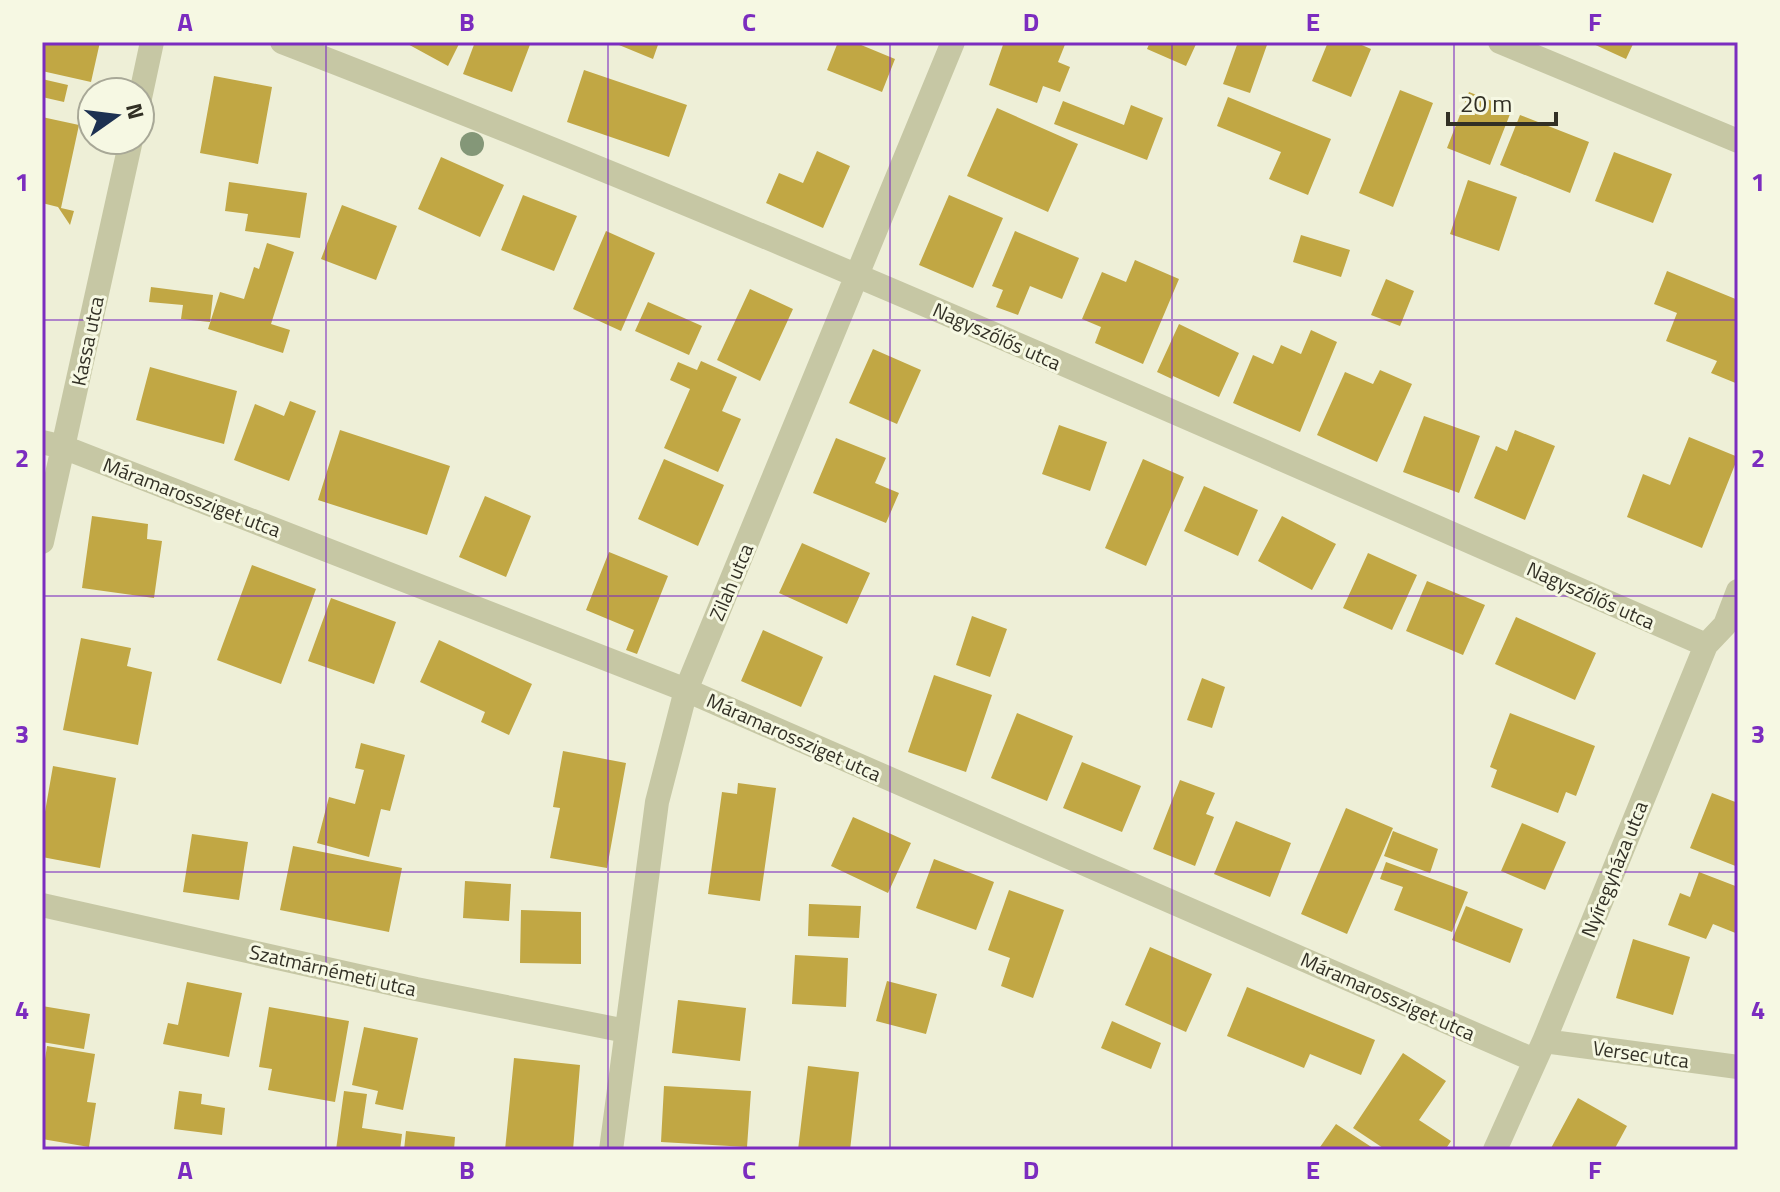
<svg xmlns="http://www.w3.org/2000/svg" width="1780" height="1192" viewBox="0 0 1780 1192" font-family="'Titillium Web',sans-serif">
<rect width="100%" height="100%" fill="#eeefd7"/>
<path fill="#c1a744" d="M42,42H100L91,82L42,71Z
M404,42H460L448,66Z
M475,42H531L512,92L463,74Z
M620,42H659L653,59L619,45Z
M838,42H854L895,59L882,92L827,70Z
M1004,42H1066L1058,62L1070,67L1060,92L1043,86L1037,103L989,85Z
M1150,42H1197L1186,66L1147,49Z
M1238,42H1268L1250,93L1223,84Z
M1328,42H1355L1371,49L1351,97L1312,81Z
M1589,42H1634L1626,59Z
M584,70L687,105L669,157L567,122Z
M214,76L272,87L258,164L200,153Z
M42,79L68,85L64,102L42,97Z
M1400,90L1433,103L1393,207L1359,193Z
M1469,92L1512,109L1490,165L1447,148Z
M1228,97L1331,139L1308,195L1269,179L1281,152L1217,126Z
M1063,101L1124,125L1131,105L1163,118L1147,160L1054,124Z
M997,108L1078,144L1048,212L967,176Z
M1520,115L1589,142L1570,193L1500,165Z
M42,117L79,125L61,208L74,211L70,225L58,207L42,203Z
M817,151L850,166L823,228L766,203L779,173L803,183Z
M1614,152L1672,174L1653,223L1595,201Z
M441,157L504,185L480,237L418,209Z
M1468,180L1517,197L1499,251L1450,234Z
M229,182L307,193L300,238L245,231L248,214L225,211Z
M523,195L577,216L554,271L501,250Z
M949,195L1003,218L973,288L919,265Z
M342,205L397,226L376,280L321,259Z
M606,231L655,253L621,331L573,309Z
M1015,231L1079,258L1062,299L1030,286L1018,315L996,307L1003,290L992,286Z
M1301,235L1350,250L1341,277L1293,262Z
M267,243L294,252L271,324L290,330L283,353L208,329L220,292L244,299L254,267L259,269Z
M1135,260L1179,279L1143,364L1095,343L1101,327L1082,319L1102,272L1126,282Z
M1667,271L1738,300V384L1711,373L1717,361L1666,341L1677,313L1654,304Z
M1386,279L1414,291L1400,326L1371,315Z
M151,287L213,295L210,322L181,319L183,305L149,302Z
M750,289L793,309L760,381L717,360Z
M648,302L702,326L689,355L635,331Z
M1179,324L1239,353L1219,397L1173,376L1172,379L1157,372Z
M1311,330L1337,342L1300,432L1233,403L1253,355L1273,364L1281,345L1301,354Z
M873,349L921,370L897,424L849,403Z
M701,361L737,377L722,411L741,419L718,472L664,448L690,389L670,380L678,362L697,370Z
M150,367L237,391L224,444L136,420Z
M1380,370L1412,384L1377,462L1317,435L1345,372L1373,384Z
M290,401L316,411L289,481L234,460L255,404L284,416Z
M1424,416L1480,436L1459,493L1403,472Z
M1059,425L1107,442L1090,491L1042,474Z
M340,430L450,466L427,535L318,500Z
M1515,430L1555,446L1525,520L1474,498L1496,446L1507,451Z
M1689,437L1738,457L1702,548L1627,517L1643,474L1670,485Z
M836,438L886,458L875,483L899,493L886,523L813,493Z
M664,459L724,485L698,546L638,519Z
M1143,459L1184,477L1146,566L1105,548Z
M1204,486L1258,510L1238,556L1184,531Z
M485,496L531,516L506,577L459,557Z
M92,516L148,524L147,539L162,541L154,598L82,588Z
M1282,516L1336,544L1312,590L1258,561Z
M802,543L870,573L847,624L779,593Z
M609,552L668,576L637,654L626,650L634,630L586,610Z
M1368,553L1417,575L1392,630L1343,608Z
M252,565L316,589L281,684L217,660Z
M1427,581L1485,605L1463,655L1406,631Z
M331,598L396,622L374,684L308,661Z
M972,616L1007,629L990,677L956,665Z
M1516,617L1596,653L1575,700L1495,664Z
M763,630L823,657L801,707L741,681Z
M81,638L131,648L127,666L152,672L138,745L63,730Z
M439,640L532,684L509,735L481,722L485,712L420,682Z
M934,675L992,695L966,772L908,752Z
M1202,678L1225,687L1212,728L1187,720Z
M1017,713L1073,736L1047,801L991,778Z
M1510,713L1595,746L1576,796L1566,792L1558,813L1491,787L1497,770L1490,767Z
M361,743L405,755L390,811L381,809L369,857L317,843L329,797L355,804L364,770L355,768Z
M563,751L626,763L607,868L550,858L560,808L553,807Z
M1082,762L1141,786L1122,832L1063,808Z
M53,766L116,778L100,868L42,857V829Z
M1180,780L1215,793L1206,814L1214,817L1195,866L1153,849Z
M738,783L776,788L760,901L708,894L722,792L737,794Z
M1712,793L1738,803V867L1690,848Z
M1346,808L1393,828L1347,934L1301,914Z
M853,817L911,843L888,893L831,866Z
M1236,821L1291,843L1270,897L1214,874Z
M1522,823L1566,842L1545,890L1501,871Z
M1393,831L1438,849L1430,873L1384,856Z
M192,834L248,842L239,900L183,892Z
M293,846L402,868L389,932L280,910Z
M934,859L994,882L976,930L916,908Z
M1386,862L1468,892L1452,932L1394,910L1403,887L1380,879Z
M1699,872L1738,887V934L1713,924L1706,939L1668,925L1680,893L1690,897Z
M465,881L511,884L509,921L463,918Z
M1009,890L1064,910L1033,998L1001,986L1010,958L988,950Z
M809,904L861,906L859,938L808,936Z
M1466,906L1523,929L1510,963L1452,940Z
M521,910L581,912V964L520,963Z
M1633,939L1690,957L1673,1015L1616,998Z
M1150,947L1212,974L1186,1032L1125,1005Z
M795,955L848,958L846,1007L792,1004Z
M887,981L937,994L926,1034L876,1021Z
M187,982L242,993L229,1057L163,1044L168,1023L178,1025Z
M1247,987L1375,1040L1361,1075L1310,1054L1304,1068L1227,1036Z
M678,1000L746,1008L740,1061L672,1053Z
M42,1006L90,1014L84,1049L42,1042Z
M269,1007L349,1021L335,1102L268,1090L272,1069L259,1067Z
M1112,1021L1161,1043L1151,1069L1101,1048Z
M364,1027L418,1038L403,1110L375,1104L378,1091L352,1085Z
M47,1046L95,1054L87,1102L96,1103L89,1147L42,1139V1079Z
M1403,1053L1446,1081L1419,1120L1451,1141L1445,1150H1386L1353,1128Z
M514,1058L580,1065L573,1150H505Z
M808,1066L859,1072L850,1150H798Z
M664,1086L751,1091L747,1147L661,1142Z
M179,1091L202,1094L201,1104L225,1108L222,1135L174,1129Z
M344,1091L367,1094L362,1128L402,1134L400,1150H336Z
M1578,1098L1627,1126L1614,1150H1550Z
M1336,1124L1376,1150H1318Z
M406,1131L455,1137L454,1150H404Z"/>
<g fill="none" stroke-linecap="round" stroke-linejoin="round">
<path stroke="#c6c7a4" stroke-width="24" d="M282,42C763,227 1234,439 1706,645
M1500,42L1738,141
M140,98L152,42
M42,442L63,447L686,690L1534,1060
M42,542L131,140
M42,905L416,989L626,1031
M1544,1041L1738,1067
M611,1150L657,802L686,690L953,42
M1495,1150L1544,1041L1706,645L1725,625L1738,591"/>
</g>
<circle fill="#849778" cx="472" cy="144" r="12"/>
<path fill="none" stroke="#7b2cbf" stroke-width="2" stroke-opacity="0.55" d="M326,42V1150M608,42V1150M890,42V1150M1172,42V1150M1454,42V1150M42,320H1738M42,596H1738M42,872H1738"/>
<g text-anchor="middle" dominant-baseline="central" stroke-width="6" stroke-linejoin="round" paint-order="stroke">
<g font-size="20" fill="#323025" stroke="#f6f8e3">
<text transform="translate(997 336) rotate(24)">Nagyszőlős utca</text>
<text transform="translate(87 341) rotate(-78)">Kassa utca</text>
<text transform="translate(192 497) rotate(21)">Máramarossziget utca</text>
<text transform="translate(731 582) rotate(-67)">Zilah utca</text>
<text transform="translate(1591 595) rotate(24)">Nagyszőlős utca</text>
<text transform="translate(794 737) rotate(24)">Máramarossziget utca</text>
<text transform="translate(1614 869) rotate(-68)">Nyíregyháza utca</text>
<text transform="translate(333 970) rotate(13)">Szatmárnémeti utca</text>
<text transform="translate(1388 996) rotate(24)">Máramarossziget utca</text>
<text transform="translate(1641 1054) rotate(8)">Versec utca</text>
</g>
</g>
<rect width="1780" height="1192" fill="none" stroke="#f6f8e3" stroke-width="88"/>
<g transform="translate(116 116) rotate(76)"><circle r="38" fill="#f6f8e3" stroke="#a8a897" stroke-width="2"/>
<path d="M0-6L14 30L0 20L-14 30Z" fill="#1d3152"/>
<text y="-12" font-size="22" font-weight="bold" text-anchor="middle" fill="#323025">N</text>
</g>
<path d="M1448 112v12h108v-12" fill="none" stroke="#323025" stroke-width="4"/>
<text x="1460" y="112" font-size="24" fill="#323025" stroke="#f6f8e3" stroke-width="6" paint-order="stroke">20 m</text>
<rect x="44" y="44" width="1692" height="1104" fill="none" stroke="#7b2cbf" stroke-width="3"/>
<g font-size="26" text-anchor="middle" font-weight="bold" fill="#7b2cbf">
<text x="185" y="31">A</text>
<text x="467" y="31">B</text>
<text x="749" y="31">C</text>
<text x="1031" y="31">D</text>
<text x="1313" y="31">E</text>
<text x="1595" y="31">F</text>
<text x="22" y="191">1</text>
<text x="1758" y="191">1</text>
<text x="22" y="467">2</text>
<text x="1758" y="467">2</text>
<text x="22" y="743">3</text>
<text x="1758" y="743">3</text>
<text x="22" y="1019">4</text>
<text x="1758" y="1019">4</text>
<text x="185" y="1179">A</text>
<text x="467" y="1179">B</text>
<text x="749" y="1179">C</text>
<text x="1031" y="1179">D</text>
<text x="1313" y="1179">E</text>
<text x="1595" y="1179">F</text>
</g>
</svg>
